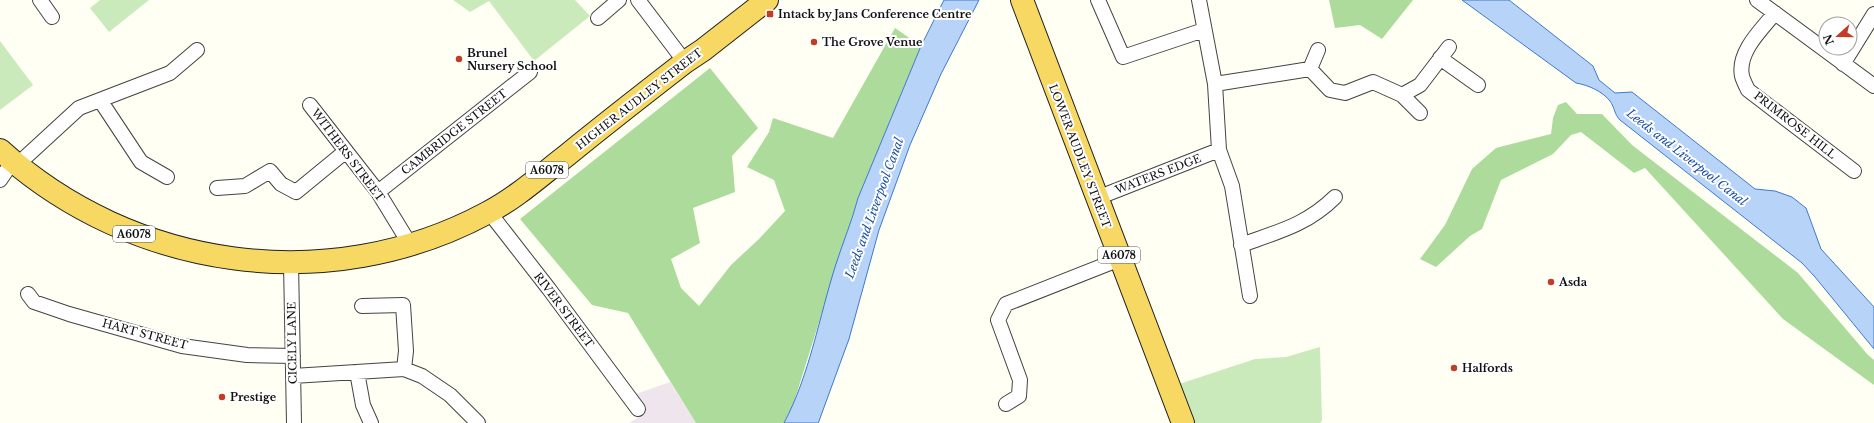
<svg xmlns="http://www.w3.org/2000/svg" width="1874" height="423" viewBox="0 0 1874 423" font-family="'Libre Baskerville',serif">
<rect width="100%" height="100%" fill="#fffff3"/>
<path fill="#eee5ed" d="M670,382L696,423H629L645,413L636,394Z"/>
<path fill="#cbeabb" d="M100,0H149L109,32L90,8Z
M453,0H575L590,16L534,61L489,1L470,12Z
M0,41L33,85L0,110Z
M1320,347L1322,421L1320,423H1183L1170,387L1255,359L1286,357Z"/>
<path fill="#acdb9b" d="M1329,0H1413L1382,39L1360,25L1335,28Z
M895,28L921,46L858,198L793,405L784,423H696L628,313L592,305L520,219L710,68L758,128L732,156L735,192L693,208L700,243L671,259L681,288L699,306L731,265L759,239L785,211L774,180L747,167L769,132L773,118L833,138Z
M1566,102L1577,114H1602L1632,145L1798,273L1868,355L1874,360V385L1783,319L1645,168L1634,173L1581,132L1571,135L1553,154L1501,180L1482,229L1470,236L1436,267L1420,259L1445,225L1472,169L1496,148L1551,134L1553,118L1558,105Z"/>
<path fill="#b7d3f7" stroke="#3e79ce" d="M944,0H979L941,74L910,145L879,230L849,339L819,421L818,423H784C810,374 819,317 836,264C843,242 852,221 858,198L921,46Z
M1462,0H1509L1593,66L1599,80L1615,93L1632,92L1755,189L1775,191L1792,197L1806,208L1821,249L1874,307V349L1815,277L1802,263L1620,120C1614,114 1615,108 1610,101C1602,91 1588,85 1576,83Z"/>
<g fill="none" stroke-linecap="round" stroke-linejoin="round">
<g stroke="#434343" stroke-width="16">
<path id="minor" d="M40,0L52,17
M638,0L685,62
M1098,0L1123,57L1204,30
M1199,0L1215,84L1219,150L1232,186L1250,296
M1757,0L1874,86
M1775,13C1762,29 1737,52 1742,76C1743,80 1746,86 1748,90L1854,171
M598,18L619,0
M1440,58L1478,85
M1843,64L1874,14
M1310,69L1318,50
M1215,84L1310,69L1330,90L1345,93L1373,82L1402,95L1420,85L1449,47
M1402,95L1420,113
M100,100L141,162L167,177
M310,105L378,192L411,246
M17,165L79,108L170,73L197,50
M0,180L13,161
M217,188L245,186L270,171L281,184L296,192L346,151
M378,192L530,72
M1097,198L1219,150
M489,212L549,289L638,409
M1241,245C1277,232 1307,225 1335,197
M291,263L294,423
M28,294L34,302L69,314L182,346L247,355L293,356
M362,306L403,305L406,351L404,369
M357,372L363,405L371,423
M293,376L404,369L422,376L450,395L478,423
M1006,404L1019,396L1020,380L998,320L1006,304L1120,259"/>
</g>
<g stroke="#212121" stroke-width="24">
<path id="trunk" d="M1022,0L1183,423
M0,150C132,270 329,298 487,213C516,198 540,176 566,156C605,124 645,93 685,62L703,50L767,0"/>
</g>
<use href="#minor" stroke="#fff" stroke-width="14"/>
<use href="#trunk" stroke="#f7d862" stroke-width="22"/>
</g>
<g fill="#c23c26" stroke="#fff" stroke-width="1.5">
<rect x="766" y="10" width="8" height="8" rx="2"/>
<circle cx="814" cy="42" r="4"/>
<circle cx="459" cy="59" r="4"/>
<circle cx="1551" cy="282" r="4"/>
<circle cx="1454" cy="368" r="4"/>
<circle cx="222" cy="397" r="4"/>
</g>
<g text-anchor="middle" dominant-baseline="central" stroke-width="4" stroke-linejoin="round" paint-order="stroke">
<g fill="#fff" stroke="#585858" stroke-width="1">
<rect x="526" y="162" width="42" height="16" rx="3"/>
<rect x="113" y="226" width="42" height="16" rx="3"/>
<rect x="1098" y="247" width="42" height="16" rx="3"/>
</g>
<g font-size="10" font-weight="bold" fill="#101010">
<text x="547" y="170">A6078</text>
<text x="134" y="234">A6078</text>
<text x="1119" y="255">A6078</text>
</g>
<g font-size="11" font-weight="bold" fill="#101010" stroke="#fff" text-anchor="start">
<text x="778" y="14">Intack by Jans Conference Centre</text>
<text x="822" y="42">The Grove Venue</text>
<text x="467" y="53">Brunel<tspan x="467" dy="13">Nursery School</tspan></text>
<text x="1559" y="282">Asda</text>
<text x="1462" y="368">Halfords</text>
<text x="230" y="397">Prestige</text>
</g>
<g font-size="11" fill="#101010" stroke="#fff">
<text transform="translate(639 99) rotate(-38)">HIGHER AUDLEY STREET</text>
<text transform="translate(1795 125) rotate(38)">PRIMROSE HILL</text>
<text transform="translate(454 132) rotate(-38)">CAMBRIDGE STREET</text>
<text transform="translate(348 155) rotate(53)">WITHERS STREET</text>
<text transform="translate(1080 156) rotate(69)">LOWER AUDLEY STREET</text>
<text transform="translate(1158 174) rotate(-21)">WATERS EDGE</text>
<text transform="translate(564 310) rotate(53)">RIVER STREET</text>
<text transform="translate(145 334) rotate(15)">HART STREET</text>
<text transform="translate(292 343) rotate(-91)">CICELY LANE</text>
</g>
<g font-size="12" font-style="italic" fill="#174ca4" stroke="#fff">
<text transform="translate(1687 157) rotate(38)">Leeds and Liverpool Canal</text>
<text transform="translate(874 208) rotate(-70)">Leeds and Liverpool Canal</text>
</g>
</g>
<g transform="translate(1838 36) rotate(249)"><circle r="19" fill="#ffffff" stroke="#9f9f9f"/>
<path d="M0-3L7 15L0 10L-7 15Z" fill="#c23c26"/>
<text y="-6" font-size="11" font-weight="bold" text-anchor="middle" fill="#101010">N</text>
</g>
</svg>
